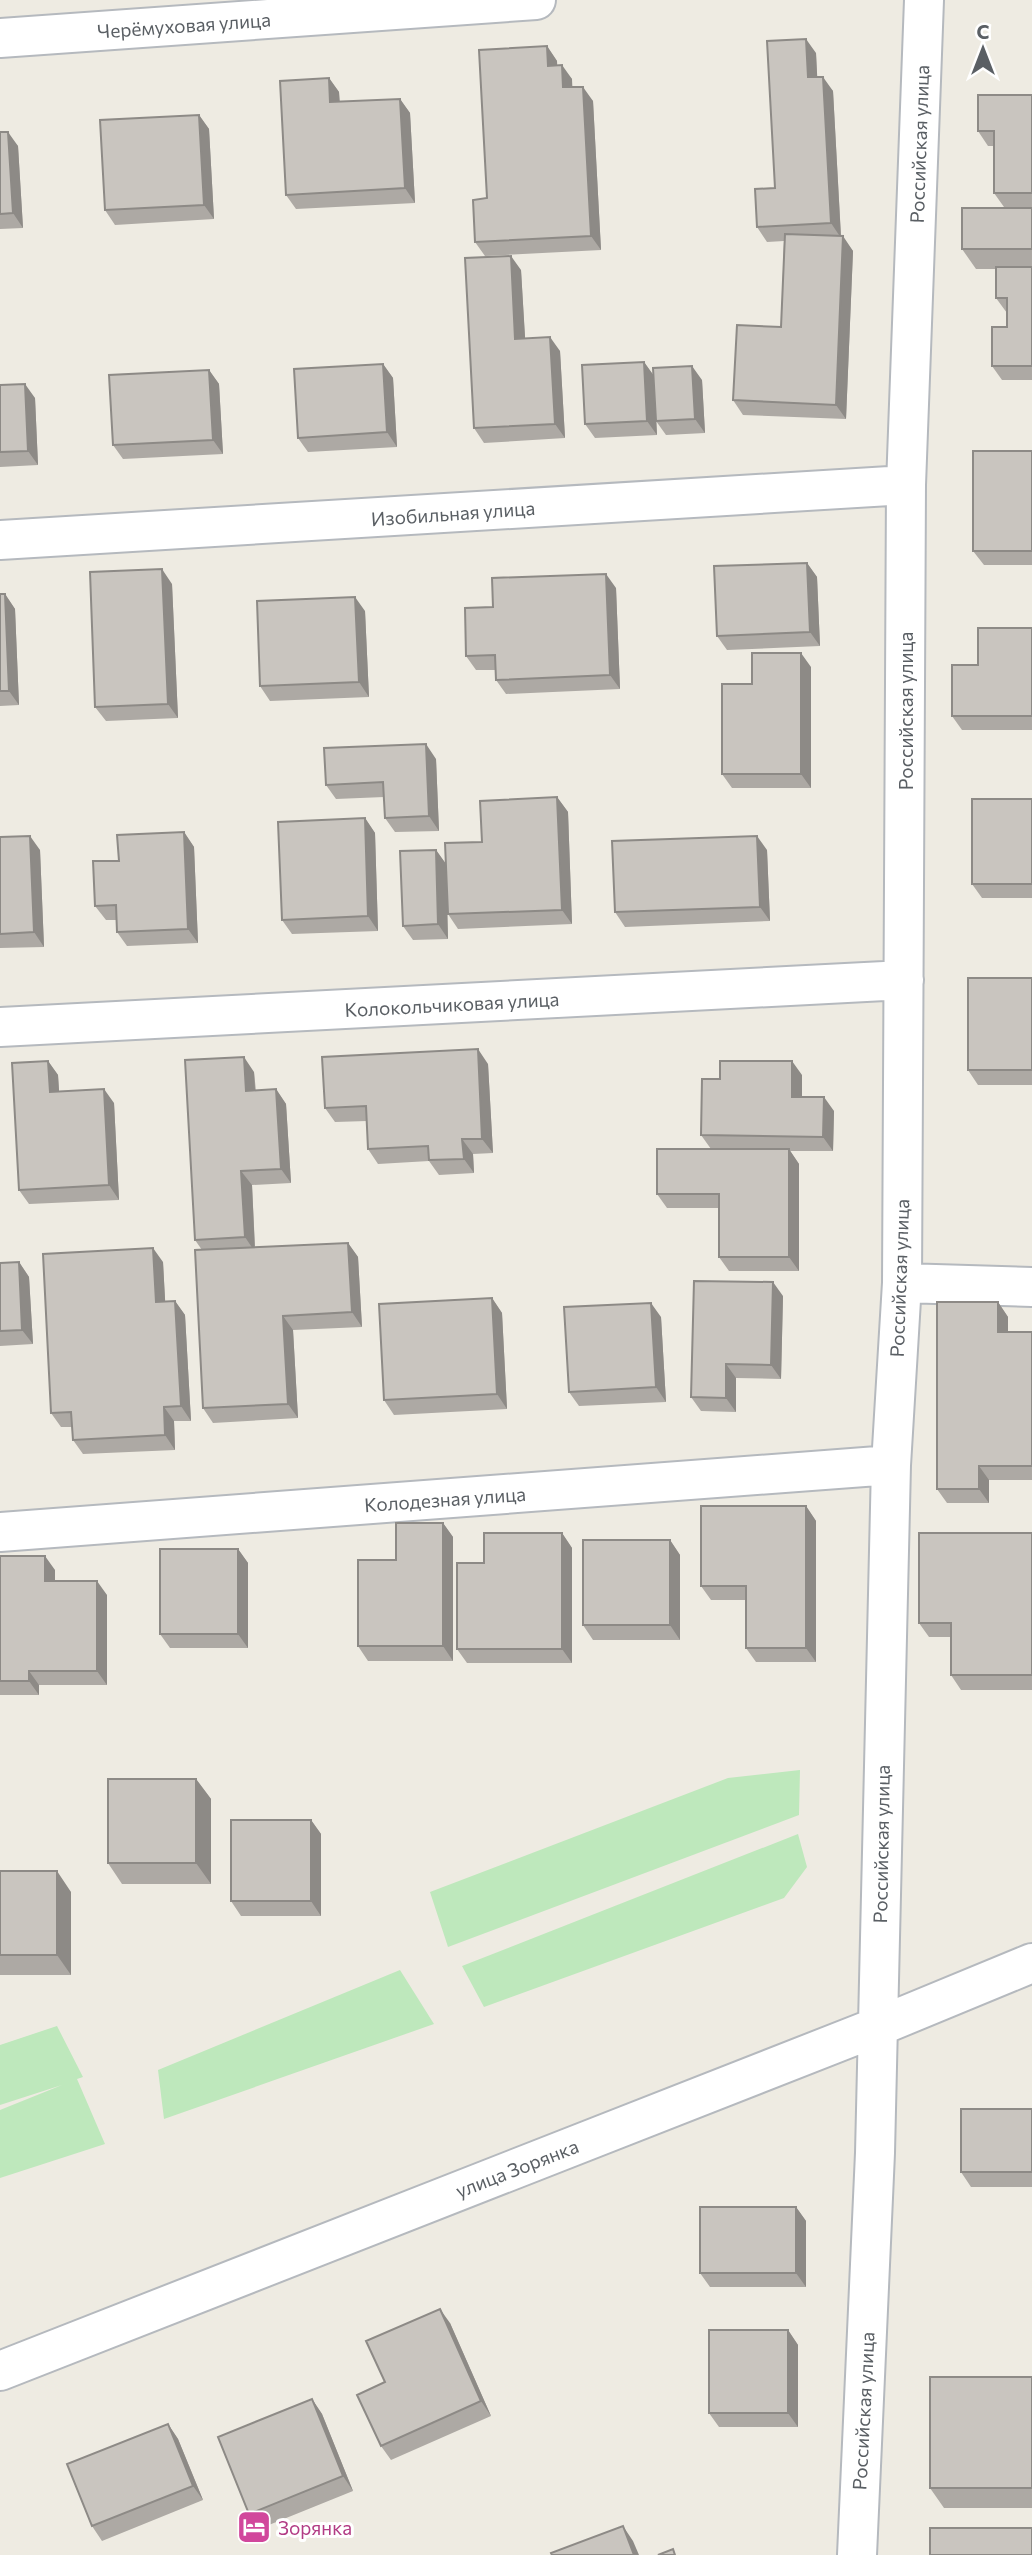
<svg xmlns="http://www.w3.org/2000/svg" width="1032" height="2555" viewBox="0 0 1032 2555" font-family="Commissioner,sans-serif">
<rect width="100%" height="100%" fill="#eeebe2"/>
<path fill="#bee8bc" d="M800,1770L799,1815L448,1947L430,1892L728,1778Z
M798,1834L807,1867L784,1898L484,2007L462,1966Z
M400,1970L434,2024L164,2119L158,2070Z
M57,2026L83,2077L77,2079L105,2144L0,2178V2110L62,2085L0,2105V2045Z"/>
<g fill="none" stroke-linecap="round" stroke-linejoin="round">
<g stroke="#b5b9be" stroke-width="42">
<path id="minor" d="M0,38L536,0
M0,540L906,485
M0,1027L904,980
M902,1283L1032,1287
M0,1532L891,1465
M0,2371L877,2027L1032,1963
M857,2555L875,2153L891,1465L902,1283L906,485L924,0"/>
</g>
<use href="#minor" stroke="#fff" stroke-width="38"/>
</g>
<path fill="#ada9a4" d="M547,46L557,61V65L572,79V87L593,101L601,250L485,256L475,242L487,198Z
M816,53L817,77L833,91L841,236L853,251L846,419L743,415L733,400L781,327L784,241L767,242L757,227L775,188Z
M329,78L339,92L340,102L400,99L410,113L415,203L296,209L286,195Z
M1032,95V207H1004L994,193V146H988L978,131Z
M199,115L209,129L214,219L115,225L105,210Z
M0,132L18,146L23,228L0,229Z
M1032,208V380H1002L992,366L1007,327V313L996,298V269H976L962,249Z
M521,270L525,339L560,351L565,438L484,443L474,428Z
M644,362L654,376L702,380L705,433L666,435L656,421V417L657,435L595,438L585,424Z
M383,364L393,378L397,447L308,452L298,438Z
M209,370L219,384L223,454L123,459L113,445Z
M0,385L35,398L38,465L0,467Z
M1032,451V565H984L973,551Z
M807,563L817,577L820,646L727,650L717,636Z
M172,584L178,718L106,721L95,707Z
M616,588L620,689L506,694L496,680V670H476L466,656L493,607Z
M0,594H5L15,609L19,705L0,706Z
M365,611L369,697L270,701L260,686Z
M1032,628V730H962L952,716L978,665Z
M811,667V788H732L722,774L752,684Z
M436,759L439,831L395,832L385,818L384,797L336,799L326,785Z
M557,797L568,812L572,924L458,929L448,914L482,842Z
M1032,799V898H982L972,884Z
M365,818L375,833L378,931L292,934L282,920Z
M184,832L194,847L198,943L127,946L117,932V920H106L95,906Z
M0,837L40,850L44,947L0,948Z
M436,850L446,864L448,939L413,940L403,926Z
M767,850L770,921L625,927L615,912Z
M1032,978V1085H978L968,1070Z
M48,1061L58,1075L59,1091L114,1103L119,1200L29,1204L19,1190Z
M488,1064L493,1153L473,1154L474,1173L439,1175L429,1161L378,1164L368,1149L367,1121L335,1122L325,1108Z
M254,1072L256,1091L276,1089L286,1104L291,1183L252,1185L255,1247L348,1243L358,1257L362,1327L293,1330L298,1418L213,1423L203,1408L202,1250L195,1240Z
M802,1075V1097L834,1111L833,1151H790L799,1164V1271H729L719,1257V1208H667L657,1194L711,1149L701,1135L720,1079Z
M19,1262L29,1277L33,1344L0,1346V1263Z
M163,1262L165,1301H175L185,1315L191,1421H174L175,1450L83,1454L73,1440L72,1427H61L51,1413Z
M783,1296L781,1379L736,1378V1412L701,1411L691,1397Z
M492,1298L502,1313L507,1409L394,1415L384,1400Z
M998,1302L1008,1317V1332H1032V1480H989V1503H947L937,1489Z
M661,1317L666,1402L579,1406L569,1392Z
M806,1506L816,1521V1662H756L746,1648V1600H711L701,1586Z
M443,1523L453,1537V1661H368L358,1646L396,1560Z
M562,1533L572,1548V1663H467L457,1649L484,1563Z
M1032,1533V1690H961L951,1675V1637H929L919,1623Z
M670,1540L680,1555V1640H593L583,1625Z
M238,1549L248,1563V1648H170L160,1634Z
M0,1556L55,1570V1581L107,1595V1685H39V1695H0Z
M196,1779L211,1799V1884H122L108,1863Z
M311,1820L321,1834V1916H241L231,1901Z
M0,1871L71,1892V1975H0Z
M1032,2109V2187H971L961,2172Z
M796,2207L806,2221V2287H710L700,2273Z
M450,2323L491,2416L391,2460L381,2446L385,2382Z
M788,2330L798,2345V2427H719L709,2413Z
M1032,2377V2508H944L930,2488Z
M312,2399L322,2414L353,2491L259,2529L249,2514Z
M168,2424L178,2439L203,2500L102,2541L92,2526Z"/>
<path fill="#8d8a86" d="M806,39L816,53L818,92L808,77Z
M547,46L557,61L558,80L548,66Z
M562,65L572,79L573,102L563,87Z
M823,77L833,91L841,238L831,223Z
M329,78L339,92L340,117L330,102Z
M583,87L593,101L601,250L591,236Z
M400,99L410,113L415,203L405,188Z
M199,115L209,129L214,219L204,205Z
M8,132L18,146L23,228L13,213Z
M843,236L853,251L846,419L836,405Z
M511,256L521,270L526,353L515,339Z
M550,337L560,351L565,438L555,424Z
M644,362L654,376L657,435L647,421Z
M383,364L393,378L397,447L387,432Z
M692,366L702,380L705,433L695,419Z
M209,370L219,384L223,454L213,440Z
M25,384L35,398L38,465L28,451Z
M807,563L817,577L820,646L810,632Z
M162,569L172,584L178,718L168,704Z
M606,574L616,588L620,689L610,675Z
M5,594L15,609L19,705L9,691Z
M355,597L365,611L369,697L359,682Z
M801,653L811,667V788L801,774Z
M426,744L436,759L439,831L429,816Z
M557,797L568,812L572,924L562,910Z
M365,818L375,833L378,931L368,916Z
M184,832L194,847L198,943L188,929Z
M30,836L40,850L44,947L34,932Z
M757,836L767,850L770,921L760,907Z
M436,850L446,864L448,939L438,924Z
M478,1049L488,1064L493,1153L482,1139Z
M244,1057L254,1072L256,1106L246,1091Z
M48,1061L58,1075L60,1106L50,1092Z
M792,1061L802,1075V1111L792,1097Z
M104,1089L114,1103L119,1200L109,1185Z
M276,1089L286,1104L291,1183L281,1169Z
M824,1097L834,1111L833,1151L823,1137Z
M462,1139L473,1154L474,1173L464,1159Z
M789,1149L799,1164V1271L789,1257Z
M241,1171L252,1185L255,1252L245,1237Z
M348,1243L358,1257L362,1327L352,1312Z
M153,1248L163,1262L166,1316L156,1302Z
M19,1262L29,1277L33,1344L22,1330Z
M773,1282L783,1296L781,1379L771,1365Z
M492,1298L502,1313L507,1409L497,1394Z
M175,1301L185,1315L191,1421L181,1406Z
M998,1302L1008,1317V1346L998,1332Z
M651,1303L661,1317L666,1402L656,1387Z
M283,1316L293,1330L298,1418L288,1404Z
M726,1364L736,1378V1412L726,1398Z
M164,1407L174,1421L175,1450L165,1435Z
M979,1466L989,1480V1503L979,1489Z
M806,1506L816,1521V1662L806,1648Z
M443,1523L453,1537V1661L443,1646Z
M562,1533L572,1548V1663L562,1649Z
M670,1540L680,1555V1640L670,1625Z
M238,1549L248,1563V1648L238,1634Z
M45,1556L55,1570V1595L45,1581Z
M97,1581L107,1595V1685L97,1671Z
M29,1671L39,1685V1695L29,1681Z
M196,1779L211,1799V1884L196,1863Z
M311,1820L321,1834V1916L311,1901Z
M57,1871L71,1892V1975L57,1955Z
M796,2207L806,2221V2287L796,2273Z
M440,2309L450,2323L491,2416L481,2401Z
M788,2330L798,2345V2427L788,2413Z
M312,2399L322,2414L353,2491L343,2476Z
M168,2424L178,2439L203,2500L193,2486Z
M623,2526L633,2541L639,2555H634Z"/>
<path fill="#c9c5bf" stroke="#8d8a86" stroke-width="2" d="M806,39L808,77H823L831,223L757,227L755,189L775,188L767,41Z
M547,46L548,66L562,65L563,87H583L591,236L475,242L473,200L487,198L479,50Z
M329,78L330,102L400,99L405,188L286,195L280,81Z
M978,95H1032V193H994V131H978Z
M199,115L204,205L105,210L100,120Z
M0,132H8L13,213L0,214Z
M962,208H1032V249H962Z
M785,234L843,236L836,405L733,400L737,325L781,327Z
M511,256L515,339L550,337L555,424L474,428L465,258Z
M996,267H1032V366H992V327H1007V298H996Z
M644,362L647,421L585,424L582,365Z
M383,364L387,432L298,438L294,369Z
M692,366L695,419L656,421L653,368Z
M209,370L213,440L113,445L109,375Z
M25,384L28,451L0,452V385Z
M973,451H1032V551H973Z
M807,563L810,632L717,636L714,566Z
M162,569L168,704L95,707L90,572Z
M606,574L610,675L496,680L495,655L466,656L465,608L493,607L492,578Z
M0,594H5L9,691H0Z
M355,597L359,682L260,686L257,601Z
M978,628H1032V716H952V665H978Z
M752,653H801V774H722V684H752Z
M426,744L429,816L385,818L383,782L326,785L324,748Z
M557,797L562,910L448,914L445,843L482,842L480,801Z
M972,799H1032V884H972Z
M365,818L368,916L282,920L278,822Z
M184,832L188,929L117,932L116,905L95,906L93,861H119L117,835Z
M30,836L34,932L0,934V837Z
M757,836L760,907L615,912L612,841Z
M436,850L438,924L403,926L400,851Z
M968,978H1032V1070H968Z
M478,1049L482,1139H462L464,1159L429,1160L428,1146L368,1149L366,1106L325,1108L322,1057Z
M244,1057L246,1091L276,1089L281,1169L241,1171L245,1237L195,1240L185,1060Z
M48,1061L50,1092L104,1089L109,1185L19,1190L12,1063Z
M720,1061H792V1097H824L823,1137L701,1135L702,1079H720Z
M657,1149H789V1257H719V1194H657Z
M348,1243L352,1312L283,1316L288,1404L203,1408L195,1250Z
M153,1248L156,1302L175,1301L181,1406L164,1407L165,1435L73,1440L71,1412L51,1413L43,1254Z
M19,1262L22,1330L0,1331V1263Z
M694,1281L773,1282L771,1365L726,1364V1398L691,1397Z
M492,1298L497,1394L384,1400L379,1304Z
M937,1302H998V1332H1032V1466H979V1489H937Z
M651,1303L656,1387L569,1392L564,1307Z
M701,1506H806V1648H746V1586H701Z
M396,1523H443V1646H358V1560H396Z
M484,1533H562V1649H457V1563H484Z
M919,1533H1032V1675H951V1623H919Z
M583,1540H670V1625H583Z
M160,1549H238V1634H160Z
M0,1556H45V1581H97V1671H29V1681H0Z
M108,1779H196V1863H108Z
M231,1820H311V1901H231Z
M0,1871H57V1955H0Z
M961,2109H1032V2172H961Z
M700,2207H796V2273H700Z
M440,2309L481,2401L381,2446L357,2395L385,2382L366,2341Z
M709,2330H788V2413H709Z
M930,2377H1032V2488H930Z
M312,2399L343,2476L249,2514L218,2437Z
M168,2424L193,2486L92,2526L67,2464Z
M623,2526L634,2555H552L551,2553Z
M930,2528H1032V2555H930Z
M673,2549L675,2555H658Z"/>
<defs>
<g id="hotel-square" transform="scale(1.75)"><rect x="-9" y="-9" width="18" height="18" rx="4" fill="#d1479c" stroke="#fff"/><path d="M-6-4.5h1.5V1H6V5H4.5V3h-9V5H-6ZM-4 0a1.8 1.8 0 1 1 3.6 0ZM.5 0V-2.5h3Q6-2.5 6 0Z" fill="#fff"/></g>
</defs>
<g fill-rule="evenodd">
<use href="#hotel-square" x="254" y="2527"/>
</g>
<g text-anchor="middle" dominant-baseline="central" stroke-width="6" stroke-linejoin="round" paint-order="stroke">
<g font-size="19" fill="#5a5f64" stroke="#fff">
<text transform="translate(184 25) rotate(-4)">Черёмуховая улица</text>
<text transform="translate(919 144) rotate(-88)">Российская улица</text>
<text transform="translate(453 513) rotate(-4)">Изобильная улица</text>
<text transform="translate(905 711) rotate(-90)">Российская улица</text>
<text transform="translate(452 1004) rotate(-3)">Колокольчиковая улица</text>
<text transform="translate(899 1278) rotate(-88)">Российская улица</text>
<text transform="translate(445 1499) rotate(-4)">Колодезная улица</text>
<text transform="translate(881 1844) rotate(-89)">Российская улица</text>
<text transform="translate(517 2168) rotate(-21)">улица Зорянка</text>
<text transform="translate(863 2411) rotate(-87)">Российская улица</text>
</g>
<g font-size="19" fill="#b23c85" stroke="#fff" text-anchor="start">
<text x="278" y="2527">Зорянка</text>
</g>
</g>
<g transform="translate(983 49)" stroke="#ffffff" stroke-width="5" paint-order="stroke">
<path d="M0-5L12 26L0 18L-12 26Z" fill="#5a5f64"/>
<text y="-10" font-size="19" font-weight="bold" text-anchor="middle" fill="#5a5f64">С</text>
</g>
</svg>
